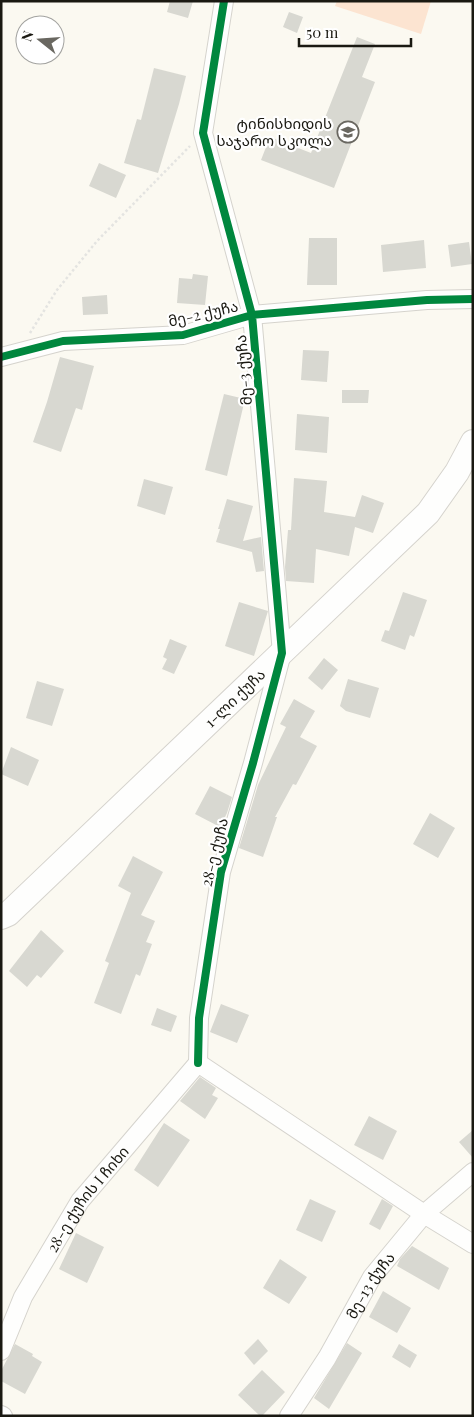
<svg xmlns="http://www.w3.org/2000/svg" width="474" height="1417" viewBox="0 0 474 1417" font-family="'Playfair Display','Noto Sans Georgian',serif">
<rect width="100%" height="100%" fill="#fbf9f1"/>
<path fill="#fce4d1" d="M337,1H431L421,34L335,6Z"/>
<path fill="#d8d8d1" d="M170,1H193L188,18L167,12Z
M289,12L303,17L297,33L283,27Z
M357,37L375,44L362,77L375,82L334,188L261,160L270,137L311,153Z
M154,68L186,76L179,104L158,173L124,163L137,119L141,120Z
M99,163L126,175L116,198L89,186Z
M309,238H337V285H307Z
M424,240L426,268L383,272L381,245Z
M469,242L472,264L451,267L448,245Z
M193,274L208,276L205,305L177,303L179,278L192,279Z
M107,295L108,314L83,315L82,297Z
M303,350L329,351L327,382L301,380Z
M60,357L94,366L82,410L76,408L61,452L33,442L47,402Z
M342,390H369L368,403H342Z
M224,394L245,399L227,476L205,470Z
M297,414L329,417L327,453L295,450Z
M294,478L327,481L324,512L355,517L362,495L384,503L373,533L355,527L349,556L316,549L314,583L286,581L285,567L288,530H291Z
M144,479L173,487L165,515L137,506Z
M227,499L253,506L243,541L261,537L264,571L256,572L252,552L216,542L220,529H218Z
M403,592L427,600L414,637L410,635L405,650L381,641L385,630L389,631Z
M239,602L268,611L254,656L225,646Z
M170,639L187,646L174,674L162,669L167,659L163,657Z
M324,658L338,670L322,690L308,678Z
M348,679L379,688L370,718L346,711L340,706Z
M37,681L64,689L52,726L26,718Z
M294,699L315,711L300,737L317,746L296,785L293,784L275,817H277L263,857L239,848L258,785L286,727L280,724Z
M11,747L39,760L28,786L1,774Z
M210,786L232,797L227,813L220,827L195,814Z
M430,813L455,828L438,858L413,844Z
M133,856L163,872L141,915L155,921L146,942L152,944L140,976L136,974L121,1014L94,1003L109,963L105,961L131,893L118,886Z
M41,930L64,951L41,978L37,975L27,987L9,971Z
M221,1004L249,1015L237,1043L210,1032Z
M157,1008L177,1016L171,1032L151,1025Z
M200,1077L216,1088L212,1095L218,1098L205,1119L180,1101Z
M369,1116L397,1131L383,1160L354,1145Z
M164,1123L190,1140L158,1187L134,1170Z
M473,1130V1158L459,1142Z
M310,1199L336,1211L322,1242L296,1230Z
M382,1199L393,1206L380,1230L369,1224Z
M76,1233L104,1247L87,1283L59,1269Z
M412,1246L449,1268L439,1290L397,1266L400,1259Z
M280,1259L307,1277L289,1304L263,1288Z
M383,1291L411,1308L397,1333L369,1317Z
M258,1339L268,1351L254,1365L244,1353Z
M347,1343L362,1353L329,1409L314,1398Z
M15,1344L33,1354L32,1356L42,1362L25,1394L1,1381V1371Z
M399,1344L417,1355L410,1368L392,1357Z
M262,1370L285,1392L262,1416H260L238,1395Z"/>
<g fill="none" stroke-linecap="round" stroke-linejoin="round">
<g stroke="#d5d3cd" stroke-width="20">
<g id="street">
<path d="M1,357L63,341L183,335L252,315L427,300L473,299"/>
<path d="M198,1063L199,1018L221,872L253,763L282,653L252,315L203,133L224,1"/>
<path d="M198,1063L424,1214L473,1244"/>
<path id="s1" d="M1,1351L23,1297L80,1201L198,1063"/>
<path d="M1,1415L3,1416"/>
<path id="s2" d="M289,1416L327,1358L372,1277L424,1214L473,1172"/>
</g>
</g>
<g stroke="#d5d3cd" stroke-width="26">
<g id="secondary">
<path id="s3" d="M1,917L8,914L428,513L457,472L473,442"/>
</g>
</g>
<path stroke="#e4e4e1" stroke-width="2.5" stroke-dasharray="2.5 2.5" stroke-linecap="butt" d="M30,333L57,290L97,241L190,146"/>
<use href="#street" stroke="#fefefd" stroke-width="18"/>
<use href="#secondary" stroke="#fefefd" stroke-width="24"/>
<g stroke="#fff" stroke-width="11">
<path id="cycleway" d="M1,357L63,341L183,335L252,315L427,300L473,299
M198,1063L199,1018L221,872L253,763L282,653L252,315L203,133L224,1"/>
</g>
<use href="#cycleway" stroke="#00873e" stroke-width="8"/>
</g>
<defs>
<g id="school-ring" transform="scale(1.125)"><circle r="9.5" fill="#fff" stroke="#696760" stroke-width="1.5"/><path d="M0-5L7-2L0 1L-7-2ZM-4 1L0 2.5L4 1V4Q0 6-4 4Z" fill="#696760"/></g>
</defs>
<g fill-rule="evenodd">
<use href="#school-ring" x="348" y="132"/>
</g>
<g text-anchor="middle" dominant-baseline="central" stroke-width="4.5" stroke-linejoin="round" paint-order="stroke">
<g font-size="15" fill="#1a1912" stroke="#fff" text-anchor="end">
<text x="332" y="123">ტინისხიდის<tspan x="332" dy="17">საჯარო სკოლა</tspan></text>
</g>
<g font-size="15" fill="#1a1912" stroke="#fff">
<text transform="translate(203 313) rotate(-13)">მე-2 ქუჩა</text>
<text transform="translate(243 370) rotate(-95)">მე-3 ქუჩა</text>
<text stroke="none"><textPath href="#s3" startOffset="321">1-ლი ქუჩა</textPath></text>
<text transform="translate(214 852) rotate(-76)">28-ე ქუჩა</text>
<text stroke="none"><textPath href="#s1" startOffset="176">28-ე ქუჩის I ჩიხი</textPath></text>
<text stroke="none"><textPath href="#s2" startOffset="154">მე-13 ქუჩა</textPath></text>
</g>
</g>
<rect width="474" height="1417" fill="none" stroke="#1a1912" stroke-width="5"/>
<g transform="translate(40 40) rotate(287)"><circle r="24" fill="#ffffff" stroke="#a3a3a0"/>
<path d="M0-4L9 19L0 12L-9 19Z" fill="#696760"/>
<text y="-8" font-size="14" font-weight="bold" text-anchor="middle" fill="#1a1912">N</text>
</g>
<path d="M299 38v8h112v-8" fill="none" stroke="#1a1912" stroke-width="2.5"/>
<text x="306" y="38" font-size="15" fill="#1a1912" stroke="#ffffff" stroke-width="4" paint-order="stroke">50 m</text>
</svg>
